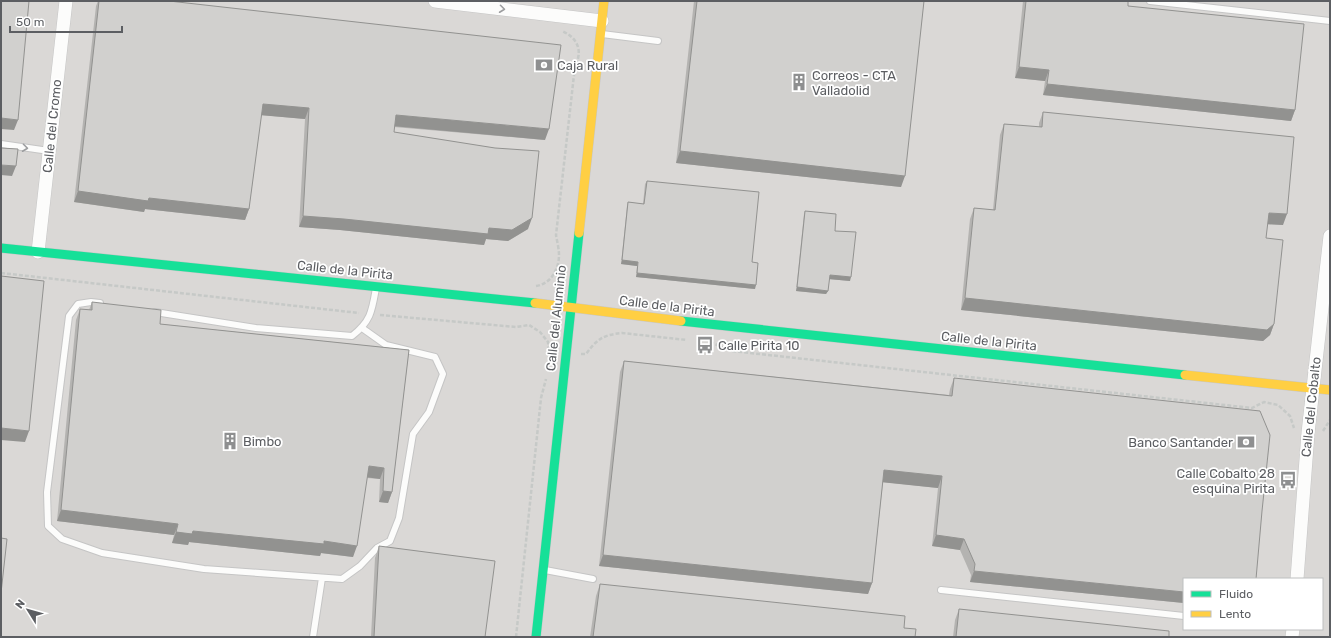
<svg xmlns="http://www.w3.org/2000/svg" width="1331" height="638" viewBox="0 0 1331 638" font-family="Rubik,sans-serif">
<rect width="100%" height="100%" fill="#eae9e6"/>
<path fill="#dad8d6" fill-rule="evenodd" d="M1,1H1330V637H1ZM1184,579H1322V629H1184Z"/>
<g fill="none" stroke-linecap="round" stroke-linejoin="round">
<g stroke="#c5c5c5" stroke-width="8">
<path id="lane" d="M1150,1L1330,21
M602,34L658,41
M1,144L49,151
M100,303L91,302L78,304L69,316L47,492L48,526L62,539L102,553L204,569L342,579L360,566L377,548L390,541L399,518L413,434L429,412L443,374L435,357L386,345L362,328
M155,312L256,328L352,336C371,321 372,311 376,288
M545,570L593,579
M941,590L1184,616
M313,637L322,578"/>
</g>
<g stroke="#c5c5c5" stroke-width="14">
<path id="street" d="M435,1L602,21
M38,252L66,1
M1297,579L1308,433L1330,236
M1292,637L1293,629"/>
</g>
<g stroke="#c7c7c7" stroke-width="10">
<path id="fast" d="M1,248L535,303
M681,321L1185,375
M536,637L579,233"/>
</g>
<g stroke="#c7c7c7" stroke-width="10">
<path id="slow" d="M579,233L604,1
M535,303L681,321
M1185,375L1330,390"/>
</g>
<path stroke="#c6c9c7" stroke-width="2.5" stroke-dasharray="4 2" stroke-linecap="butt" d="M1,273L359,313
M536,286C551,284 559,269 559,255C559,249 557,241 556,235L575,66C583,51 578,38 562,31
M380,315L516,327L529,325L540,332L548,342L549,353
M710,342L732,351L1252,408L1264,402L1278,405L1290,416L1294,428
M581,354H586C597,339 603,335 622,333L687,340
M1323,431L1330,420
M516,637L541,398L546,379"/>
<use href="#lane" stroke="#fcfcfb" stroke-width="6"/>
<use href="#street" stroke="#fcfcfb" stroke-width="13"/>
<use href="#fast" stroke="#16e098" stroke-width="9"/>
<use href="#slow" stroke="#ffcf43" stroke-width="9"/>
</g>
<path fill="#b4b3b1" d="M98,1H166L545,140L394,127V132L528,229L508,241L486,239L484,245L340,230L299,227L305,119L261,115L249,209L245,220L145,209L144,212L74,202L96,6Z
M694,1H924L901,187L676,163Z
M1023,1H1128V6L1295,110L1291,121L1043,95L1045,81L1015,78Z
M1043,112L1283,225L1267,224L1266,238L1274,324L1270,335L1263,341L961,310L970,219L974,208L993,210L1000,135L1004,124L1039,127V123Z
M647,181L752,262L755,289L636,277L637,266L621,264L627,206L628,202L643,204L645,184Z
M805,211L835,231L850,281L829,279L828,291L826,294L796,291L804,214Z
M92,302L160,324L409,350L392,492L388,503L379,502L380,479L367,478L353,557L321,553L320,556L189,542L188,545L172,543L174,535L57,521L76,320L80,309L89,310Z
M624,361L949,395L950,389L954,378L1184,579V603L970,582L971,575L960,550L932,546L938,488L883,482L872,583L868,594L599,566L620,372Z
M379,546L485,637H371L375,558Z
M600,584L904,628L915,637H590L596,596Z
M959,609L1169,637H953L955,620Z"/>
<path fill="#929290" d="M1019,67L1049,70L1045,81L1015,78Z
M1047,84L1295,110L1291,121L1043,95Z
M263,104L309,108L305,119L259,115Z
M396,115L549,129L545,140L392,126Z
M1,118L18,120L14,130L1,129Z
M680,151L905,176L901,187L676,163Z
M1,165L16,166L12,176L1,175Z
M78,191L149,198L249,209L245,220L145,209L144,212L74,202Z
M1269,213L1287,214L1283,225L1264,224Z
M303,216L489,228L532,218L528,229L508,241L486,239L484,245L340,230L299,227Z
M622,260L638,262L637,266L621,264Z
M637,273L756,285L755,289L636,277Z
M830,275L851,277L850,281L828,279Z
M797,287L828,291L826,294L796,291Z
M965,298L1274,324L1270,335L1263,341L961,310Z
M1,428L29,431L25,442L1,440Z
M369,466L384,468L380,479L365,477Z
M884,470L942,476L938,488L880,482Z
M383,491L392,492L388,503L379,502Z
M61,510L178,524L174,535L57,521Z
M193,531L324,541L357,546L353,557L321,553L320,556L189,542L188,545L172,543L176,532Z
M936,535L964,539L960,550L932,546Z
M603,555L872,583L868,594L599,566Z
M974,571L1184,592V603L970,582Z"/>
<path fill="#d1d0ce" stroke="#929290" d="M1,1H29L18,120L1,118Z
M99,1H169L561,45L549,129L396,115L394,132L495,148L539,151L532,218L512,230L489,228L488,234L344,219L303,216L309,108L263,104L249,209L149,198L148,201L78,191Z
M697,1H924L905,176L680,151Z
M1026,1H1128V6L1304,24L1295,110L1047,84L1049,70L1019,67Z
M1043,112L1294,137L1287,214L1269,213L1266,238L1283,240L1274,324L1267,330L965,298L974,208L995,210L1004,124L1042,127Z
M1,148L18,149L16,166L1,165Z
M647,181L759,192L752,262L758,263L756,285L637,273L638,262L622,260L628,202L644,204Z
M805,211L836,214L835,231L856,232L851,277L830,275L828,291L797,287Z
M1,276L44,281L29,431L1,428Z
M92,302L161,310L160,324L409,350L392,492L383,491L384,468L369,466L357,546L324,541V544L193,531L192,534L176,532L178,524L61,510L80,309L92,310Z
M624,361L952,396L954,378L1260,411L1270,435L1262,511L1256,579H1184V592L974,571L975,564L964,539L936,535L942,476L884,470L872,583L603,555Z
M1,538L7,539L1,593Z
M379,546L495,561L485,637H374Z
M600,584L905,616L904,628L916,629L915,637H593Z
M959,609L1169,631V637H956Z"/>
<defs><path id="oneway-chevron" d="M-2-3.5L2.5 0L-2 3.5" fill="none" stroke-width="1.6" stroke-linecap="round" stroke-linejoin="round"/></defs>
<g stroke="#9c9d9f">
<use href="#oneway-chevron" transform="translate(502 9) rotate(7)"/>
<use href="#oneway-chevron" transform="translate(25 148) rotate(7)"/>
</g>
<defs>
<g id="bank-bare" transform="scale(1.38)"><path d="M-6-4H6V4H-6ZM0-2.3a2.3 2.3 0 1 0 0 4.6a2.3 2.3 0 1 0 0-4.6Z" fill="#8e8f90" stroke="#fff" stroke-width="2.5" paint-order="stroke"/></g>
<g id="building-bare" transform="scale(1.38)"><path d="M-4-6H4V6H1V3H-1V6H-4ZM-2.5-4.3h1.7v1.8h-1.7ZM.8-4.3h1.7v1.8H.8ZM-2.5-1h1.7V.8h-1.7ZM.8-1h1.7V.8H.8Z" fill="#8e8f90" stroke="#fff" stroke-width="2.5" paint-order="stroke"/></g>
<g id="bus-bare" transform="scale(1.38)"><path d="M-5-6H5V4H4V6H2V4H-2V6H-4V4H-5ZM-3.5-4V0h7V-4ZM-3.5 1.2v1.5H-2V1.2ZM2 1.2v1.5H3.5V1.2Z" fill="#8e8f90" stroke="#fff" stroke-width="2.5" paint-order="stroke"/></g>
</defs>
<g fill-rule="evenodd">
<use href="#bank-bare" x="544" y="65"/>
<use href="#building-bare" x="799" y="82"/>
<use href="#bus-bare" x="705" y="345"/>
<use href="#building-bare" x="230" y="441"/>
<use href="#bank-bare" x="1246" y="442"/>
<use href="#bus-bare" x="1288" y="480"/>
</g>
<g text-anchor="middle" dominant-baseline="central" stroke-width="3.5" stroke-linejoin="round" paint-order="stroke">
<g font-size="13" fill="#5c5e62" stroke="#fff" text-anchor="start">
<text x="557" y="65">Caja Rural</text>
<text x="812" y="75">Correos - CTA<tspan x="812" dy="15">Valladolid</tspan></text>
<text x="718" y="345">Calle Pirita 10</text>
<text x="243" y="441">Bimbo</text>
<text x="1233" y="442" text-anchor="end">Banco Santander</text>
<text x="1275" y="473" text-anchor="end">Calle Cobalto 28<tspan x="1275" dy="15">esquina Pirita</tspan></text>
</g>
<g font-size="13" fill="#5c5e62" stroke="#fff">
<text transform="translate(52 126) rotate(-84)">Calle del Cromo</text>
<text transform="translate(345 270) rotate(6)">Calle de la Pirita</text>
<text transform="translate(667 306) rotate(7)">Calle de la Pirita</text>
<text transform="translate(556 318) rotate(-84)">Calle del Aluminio</text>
<text transform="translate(989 341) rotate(6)">Calle de la Pirita</text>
<text transform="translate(1311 407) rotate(-84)">Calle del Cobalto</text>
</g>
</g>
<rect width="1331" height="638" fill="none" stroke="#5c5e62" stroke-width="4"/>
<rect x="1183" y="578" width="140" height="52" fill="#ffffff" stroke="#bebfc0"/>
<rect x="1191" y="591" width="20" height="6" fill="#16e098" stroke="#bebfc0"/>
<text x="1219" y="598" font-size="12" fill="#5c5e62">Fluido</text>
<rect x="1191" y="611" width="20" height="6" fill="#ffcf43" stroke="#bebfc0"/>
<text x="1219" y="618" font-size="12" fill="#5c5e62">Lento</text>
<g transform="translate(28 610) rotate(307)" stroke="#ffffff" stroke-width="3" paint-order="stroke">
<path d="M0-3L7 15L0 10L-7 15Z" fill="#5c5e62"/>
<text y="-6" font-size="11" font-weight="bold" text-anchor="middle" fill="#5c5e62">N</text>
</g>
<path d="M10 26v6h112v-6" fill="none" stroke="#5c5e62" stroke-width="2"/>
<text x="16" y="26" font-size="12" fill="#5c5e62" stroke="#ffffff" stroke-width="3" paint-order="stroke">50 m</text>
</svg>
